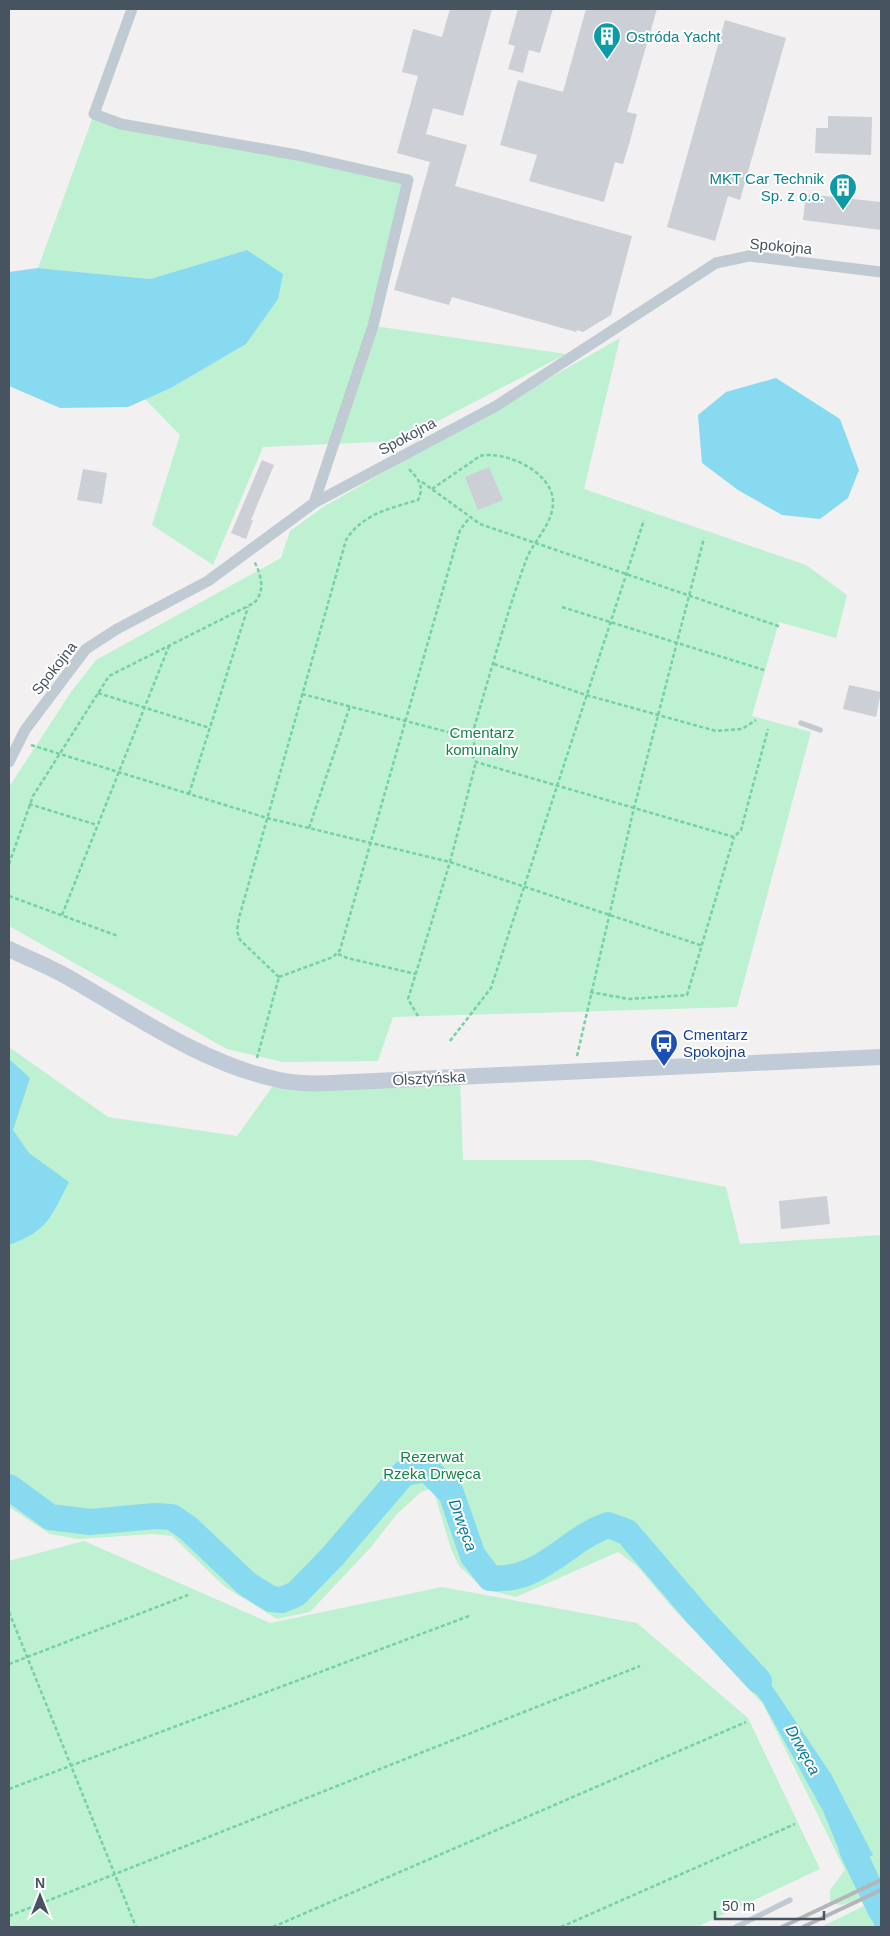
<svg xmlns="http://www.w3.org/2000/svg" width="890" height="1936" viewBox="0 0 890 1936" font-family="Helvetica,sans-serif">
<rect width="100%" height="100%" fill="#f2f0f0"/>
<path fill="#bdf1d1" d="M94,114L408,180L374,326L566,354L400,441L263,447L213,565L152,525L180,435L145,399L171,388L246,344L247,250L150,279L38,268Z
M620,338L584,489L806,565L847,595L836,638L779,622L752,716L811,732L737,1007L393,1017L378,1061L283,1062L227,1049L9,926V787L71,692L96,660L281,558L290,531L323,507Z
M9,1047L108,1117L237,1136L277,1080L460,1076L463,1160H589L726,1187L740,1244L881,1235V1927H821L864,1906L860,1898C849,1902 839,1910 830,1900V1890L845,1870L763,1704L670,1605L637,1566L618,1552L516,1597L484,1589L459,1566L451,1549L435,1495L430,1489L421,1492L396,1515L372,1546L310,1612L277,1619L225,1587L172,1536L152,1534L78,1539L50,1534L9,1507Z
M84,1541L270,1623L442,1587L637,1623L748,1718L820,1869L697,1927H9V1561Z"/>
<path fill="#88daf0" d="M247,250L283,274L278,299L246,344L171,388L128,407L60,408L9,386V272L38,268L150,279Z
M776,378L840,419L859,470L848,498L820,519L782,515L738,490L702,463L698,415L726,392Z
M9,1059L30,1078L13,1130L29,1153L69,1182C50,1218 49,1230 9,1245Z
M742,1649L770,1683L831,1774L873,1855L867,1858L872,1864L876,1877L859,1884L853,1865L846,1867L823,1811L762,1701L729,1662Z
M881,1899V1927H875L867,1906Z"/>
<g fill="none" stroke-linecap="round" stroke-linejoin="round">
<path stroke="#88daf0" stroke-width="26" d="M9,1487L50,1517L90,1522L155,1516L172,1517L188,1528L247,1584L271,1599L282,1600L296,1594L332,1557L404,1473L427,1469L451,1493L473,1556L490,1578C541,1583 565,1540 608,1525L627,1532L697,1614L759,1681
M852,1850L881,1911"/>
</g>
<path fill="#cccfd5" d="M450,9H492L463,116L433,108L426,134L467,145L455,186L632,236L611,315L583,332L577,330L576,332L452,297L449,305L394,290L430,162L397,153L418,76L402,72L413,29L442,37Z
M518,9H553L540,53L529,50L523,73L508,69L515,46L508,44Z
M586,9H657L627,112L637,114L630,141L623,164L615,162L604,202L529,181L537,155L500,145L518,80L563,92Z
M725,20L786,38L740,200L728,196L715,241L667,227Z
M828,116L872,117L871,155L815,153L816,128H828Z
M806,194L881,202V230L803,220Z
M262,460L274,465L251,520H253L246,539L231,533Z
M489,467L503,500L478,510L465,477Z
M83,469L107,473L102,504L77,500Z
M849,685L881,692L876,717L843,709Z
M827,1196L830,1224L781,1229L779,1201Z"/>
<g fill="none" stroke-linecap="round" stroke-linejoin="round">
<path stroke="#73d1a3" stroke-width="2.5" stroke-dasharray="4 2.5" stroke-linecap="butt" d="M422,482L480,524L781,627
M432,489L480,456C505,450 553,472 553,502C553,524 534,540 526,560C505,618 489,678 471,738
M562,607L764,670
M494,664L586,695L716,731L742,729L756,720
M98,693L210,728
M302,694L471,738L475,739L472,755L476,762L734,837L741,830L768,729
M31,745L267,818L450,862L703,946
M189,794L248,607
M29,804L97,825
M309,828L350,706
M9,864L33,796L109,676L254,603C266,591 261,574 254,561
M9,896L118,936
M62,915L169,646
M338,954L347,958L416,974
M279,977L240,940L237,931L239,918L346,540C362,514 391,508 418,500C425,485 418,479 408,468
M279,977L333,957L340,950L460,530L470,517
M590,992L629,999L687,995L734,837
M418,1016L408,999L450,862L476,762
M450,1041L491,988L644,520
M577,1056L633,812L704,538
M257,1058L279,977
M9,1612L136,1927
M9,1664L188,1595
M9,1789L469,1616
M9,1916L640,1666
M273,1927L746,1722
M561,1927L795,1824"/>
<path stroke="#c0cad2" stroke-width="5.5" d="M801,723L820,730
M736,1927L790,1900"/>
<path stroke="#c0cad2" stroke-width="11" d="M132,9L94,114L121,124L297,155L408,180L373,326L314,503
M9,762L25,730L86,649L117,629L208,581L314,503L496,406L716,263L749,256L881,272"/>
<path stroke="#c0cbd7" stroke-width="16" d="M9,949C29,959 51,967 71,979C136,1016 200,1062 275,1079C307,1087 343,1082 374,1081L881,1057"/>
<path stroke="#b2b5ba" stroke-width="4" d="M782,1927L881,1880
M803,1927L881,1890"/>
</g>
<defs>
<g id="building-pin" transform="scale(1.4375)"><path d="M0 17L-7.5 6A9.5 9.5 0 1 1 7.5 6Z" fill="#0f9aa8" stroke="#fff"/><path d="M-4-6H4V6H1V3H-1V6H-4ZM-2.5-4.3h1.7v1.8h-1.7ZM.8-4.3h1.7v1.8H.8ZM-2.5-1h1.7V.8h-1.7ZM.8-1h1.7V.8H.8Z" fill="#fff"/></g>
<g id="bus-pin" transform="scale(1.4375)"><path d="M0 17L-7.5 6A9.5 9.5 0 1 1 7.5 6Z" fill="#1a4fb4" stroke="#fff"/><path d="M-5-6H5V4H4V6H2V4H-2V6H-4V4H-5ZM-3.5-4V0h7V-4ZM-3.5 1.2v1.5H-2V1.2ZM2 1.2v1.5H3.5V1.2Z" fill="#fff"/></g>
</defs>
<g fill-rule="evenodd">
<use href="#building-pin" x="607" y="36"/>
<use href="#building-pin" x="843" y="187"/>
<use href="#bus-pin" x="664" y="1043"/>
</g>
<g text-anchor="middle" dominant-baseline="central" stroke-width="4" stroke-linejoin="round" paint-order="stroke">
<g font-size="15" fill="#0d838f" stroke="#fff" text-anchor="start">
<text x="626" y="36">Ostróda Yacht</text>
<text x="824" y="178" text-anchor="end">MKT Car Technik<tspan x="824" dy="17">Sp. z o.o.</tspan></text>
</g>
<g font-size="15" fill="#47535e" stroke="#fff">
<text transform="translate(781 246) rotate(5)">Spokojna</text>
<text transform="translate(407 436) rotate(-28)">Spokojna</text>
<text transform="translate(54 668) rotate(-52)">Spokojna</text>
<text transform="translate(429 1078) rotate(-3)">Olsztyńska</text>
</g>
<g font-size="15" fill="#13844b" stroke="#fff">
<text x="482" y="732">Cmentarz<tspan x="482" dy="17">komunalny</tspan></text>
<text x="432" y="1456">Rezerwat<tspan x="432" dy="17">Rzeka Drwęca</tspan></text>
</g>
<g font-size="15" fill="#164399" stroke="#fff" text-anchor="start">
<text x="683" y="1034">Cmentarz<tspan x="683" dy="17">Spokojna</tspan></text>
</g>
<g font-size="16" font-style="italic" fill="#087b9a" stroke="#fff">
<text transform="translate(463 1525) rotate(70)">Drwęca</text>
<text transform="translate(803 1750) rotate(61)">Drwęca</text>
</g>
</g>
<rect width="890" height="1936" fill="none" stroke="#47535e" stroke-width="20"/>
<g transform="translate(40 1896)" stroke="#ffffff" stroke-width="4" paint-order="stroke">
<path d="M0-4L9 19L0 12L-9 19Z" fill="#47535e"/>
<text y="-8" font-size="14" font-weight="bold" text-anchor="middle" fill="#47535e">N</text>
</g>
<path d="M715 1911v8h109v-8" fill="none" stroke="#47535e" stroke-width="2.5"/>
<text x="722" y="1911" font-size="15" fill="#47535e" stroke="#ffffff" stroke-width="4" paint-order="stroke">50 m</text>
</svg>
